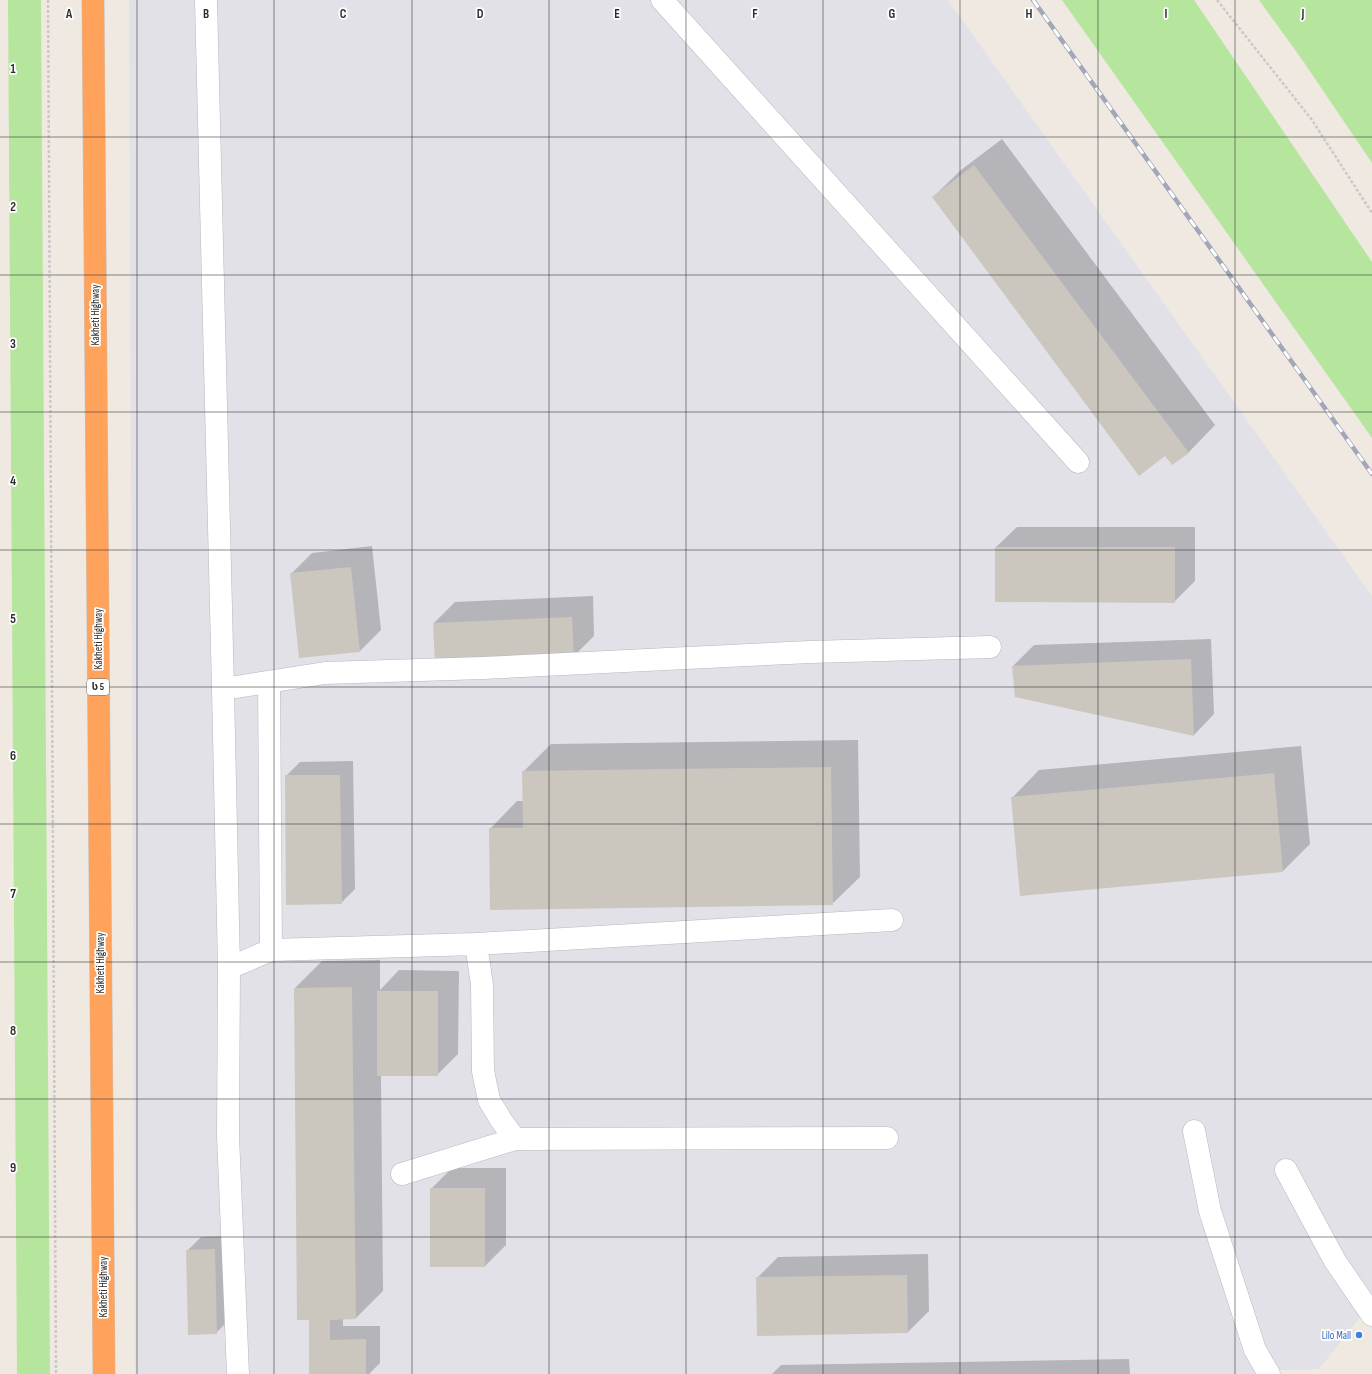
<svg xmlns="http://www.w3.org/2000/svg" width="1372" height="1374" viewBox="0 0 1372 1374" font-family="'Sofia Sans Condensed','Noto Sans Georgian',sans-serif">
<rect width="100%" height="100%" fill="#efe9e1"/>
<path fill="#e3e1e8" d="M129,0H948L1372,596V1302L1319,1369L1258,1371L1256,1374H135Z"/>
<path fill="#b6e59e" d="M8,0H41L50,1374H17Z
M1062,0H1194L1372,262V438Z
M1259,0H1372V163L1303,61Z"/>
<path fill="#0003" d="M1002,139L1215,425L1188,453L933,197L961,170Z
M1017,527H1195V581L1174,602L996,547Z
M372,546L381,630L360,651L291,574L312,553Z
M593,596L594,636L573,657L436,662L434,623L455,602Z
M1211,639L1214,714L1194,735L1013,666L1034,645Z
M858,740L860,877L832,904L490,829L517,801H524L523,772L551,744Z
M1301,746L1310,844L1283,871L1021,895L1012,798L1039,770Z
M353,761L355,889L341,903L286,776L300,762Z
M380,960V990L399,970L459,971L458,1054L437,1075H381L383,1291L356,1318H343V1326H380V1363L369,1374H310V1319L295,988L322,961Z
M452,1168H506V1245L485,1266L431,1189Z
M228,1236L230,1319L216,1333L187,1251L201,1237Z
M928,1254L929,1311L908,1332L757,1278L778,1257Z
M1129,1359L1130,1374H772L781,1365Z"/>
<path fill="#cbc7bf" d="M974,165L1189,453L1172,465L1165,456L1139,476L932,197Z
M995,547H1175V603L995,602Z
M351,567L360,652L299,658L290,573Z
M572,617L574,658L435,663L433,623Z
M1191,659L1194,736L1015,697L1012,666Z
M831,767L833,905L490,910L489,828H523L522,771Z
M1274,773L1283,872L1020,896L1011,797Z
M285,775H340L342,904L286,905Z
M352,987L356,1319L330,1320V1340L366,1339V1374H309V1320H297L294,988Z
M377,991H438V1076H377Z
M430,1188H485V1267H430Z
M215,1249L217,1334L188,1335L186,1250Z
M907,1275L908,1333L757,1336L756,1277Z"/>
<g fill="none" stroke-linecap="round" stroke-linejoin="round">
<g stroke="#b4b7c1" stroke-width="23">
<path id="minor" d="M206,0L223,689L229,968L228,1136L238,1374
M662,0L1078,462
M269,682L271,950
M223,689L325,673L483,668L810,652L990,647
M476,944L482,985L483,1071L489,1100L501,1120L515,1139L887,1138
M229,968L271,950L476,944L892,920
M1194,1131L1210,1211L1255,1350L1269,1374
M1286,1170L1335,1261L1372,1315
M402,1174L515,1139"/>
</g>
<g stroke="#c9c9c9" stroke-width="23">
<path id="highway" d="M93,0L104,1374"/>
</g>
<path stroke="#c9c9c9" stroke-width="2.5" stroke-dasharray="3 2" stroke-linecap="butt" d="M48,0L56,1374
M1217,0L1312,120L1372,213"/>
<use href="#minor" stroke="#fff" stroke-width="22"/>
<use href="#highway" stroke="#ffa35c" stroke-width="22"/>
<g stroke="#a3a6b8" stroke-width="4.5">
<path id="rail" d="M1033,0L1372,474"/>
</g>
<use href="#rail" stroke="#fff" stroke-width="3" stroke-dasharray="9" stroke-linecap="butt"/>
</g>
<path fill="none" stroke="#2e2e2e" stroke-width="1" stroke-opacity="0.55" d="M137,0V1374M274,0V1374M412,0V1374M549,0V1374M686,0V1374M823,0V1374M960,0V1374M1098,0V1374M1235,0V1374M0,137H1372M0,275H1372M0,412H1372M0,550H1372M0,687H1372M0,824H1372M0,962H1372M0,1099H1372M0,1237H1372"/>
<circle fill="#3f7fe0" stroke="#fff" stroke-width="1.5" cx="1359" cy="1335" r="4"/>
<g text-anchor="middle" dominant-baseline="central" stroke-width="3.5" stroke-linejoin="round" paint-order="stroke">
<rect fill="#fff" stroke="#6d6d6d" stroke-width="1" x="87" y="679" width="22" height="16" rx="3"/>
<g font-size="10" font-weight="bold" fill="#2e2e2e">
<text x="98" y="687">ს 5</text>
</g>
<g font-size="11" fill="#2e2e2e" stroke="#fff">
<text transform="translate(95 315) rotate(-90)">Kakheti Highway</text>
<text transform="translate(98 639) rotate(-90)">Kakheti Highway</text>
<text transform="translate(100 963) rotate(-90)">Kakheti Highway</text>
<text transform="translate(103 1287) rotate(-90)">Kakheti Highway</text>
</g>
<g font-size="11" fill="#366cbe" stroke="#fff" text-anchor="end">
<text x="1351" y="1335">Lilo Mall</text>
</g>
</g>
<g font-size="13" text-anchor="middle" font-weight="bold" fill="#2e2e2e" stroke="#fff" stroke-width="3.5" stroke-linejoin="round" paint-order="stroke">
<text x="69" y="18">A</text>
<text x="206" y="18">B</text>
<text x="343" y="18">C</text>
<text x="480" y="18">D</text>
<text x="617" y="18">E</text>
<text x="755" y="18">F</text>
<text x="892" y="18">G</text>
<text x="1029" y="18">H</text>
<text x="1166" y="18">I</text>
<text x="1303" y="18">J</text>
<text x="13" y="73">1</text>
<text x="13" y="211">2</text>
<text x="13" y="348">3</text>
<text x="13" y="485">4</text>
<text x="13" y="623">5</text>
<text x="13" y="760">6</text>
<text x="13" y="898">7</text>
<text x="13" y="1035">8</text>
<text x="13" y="1172">9</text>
</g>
</svg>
